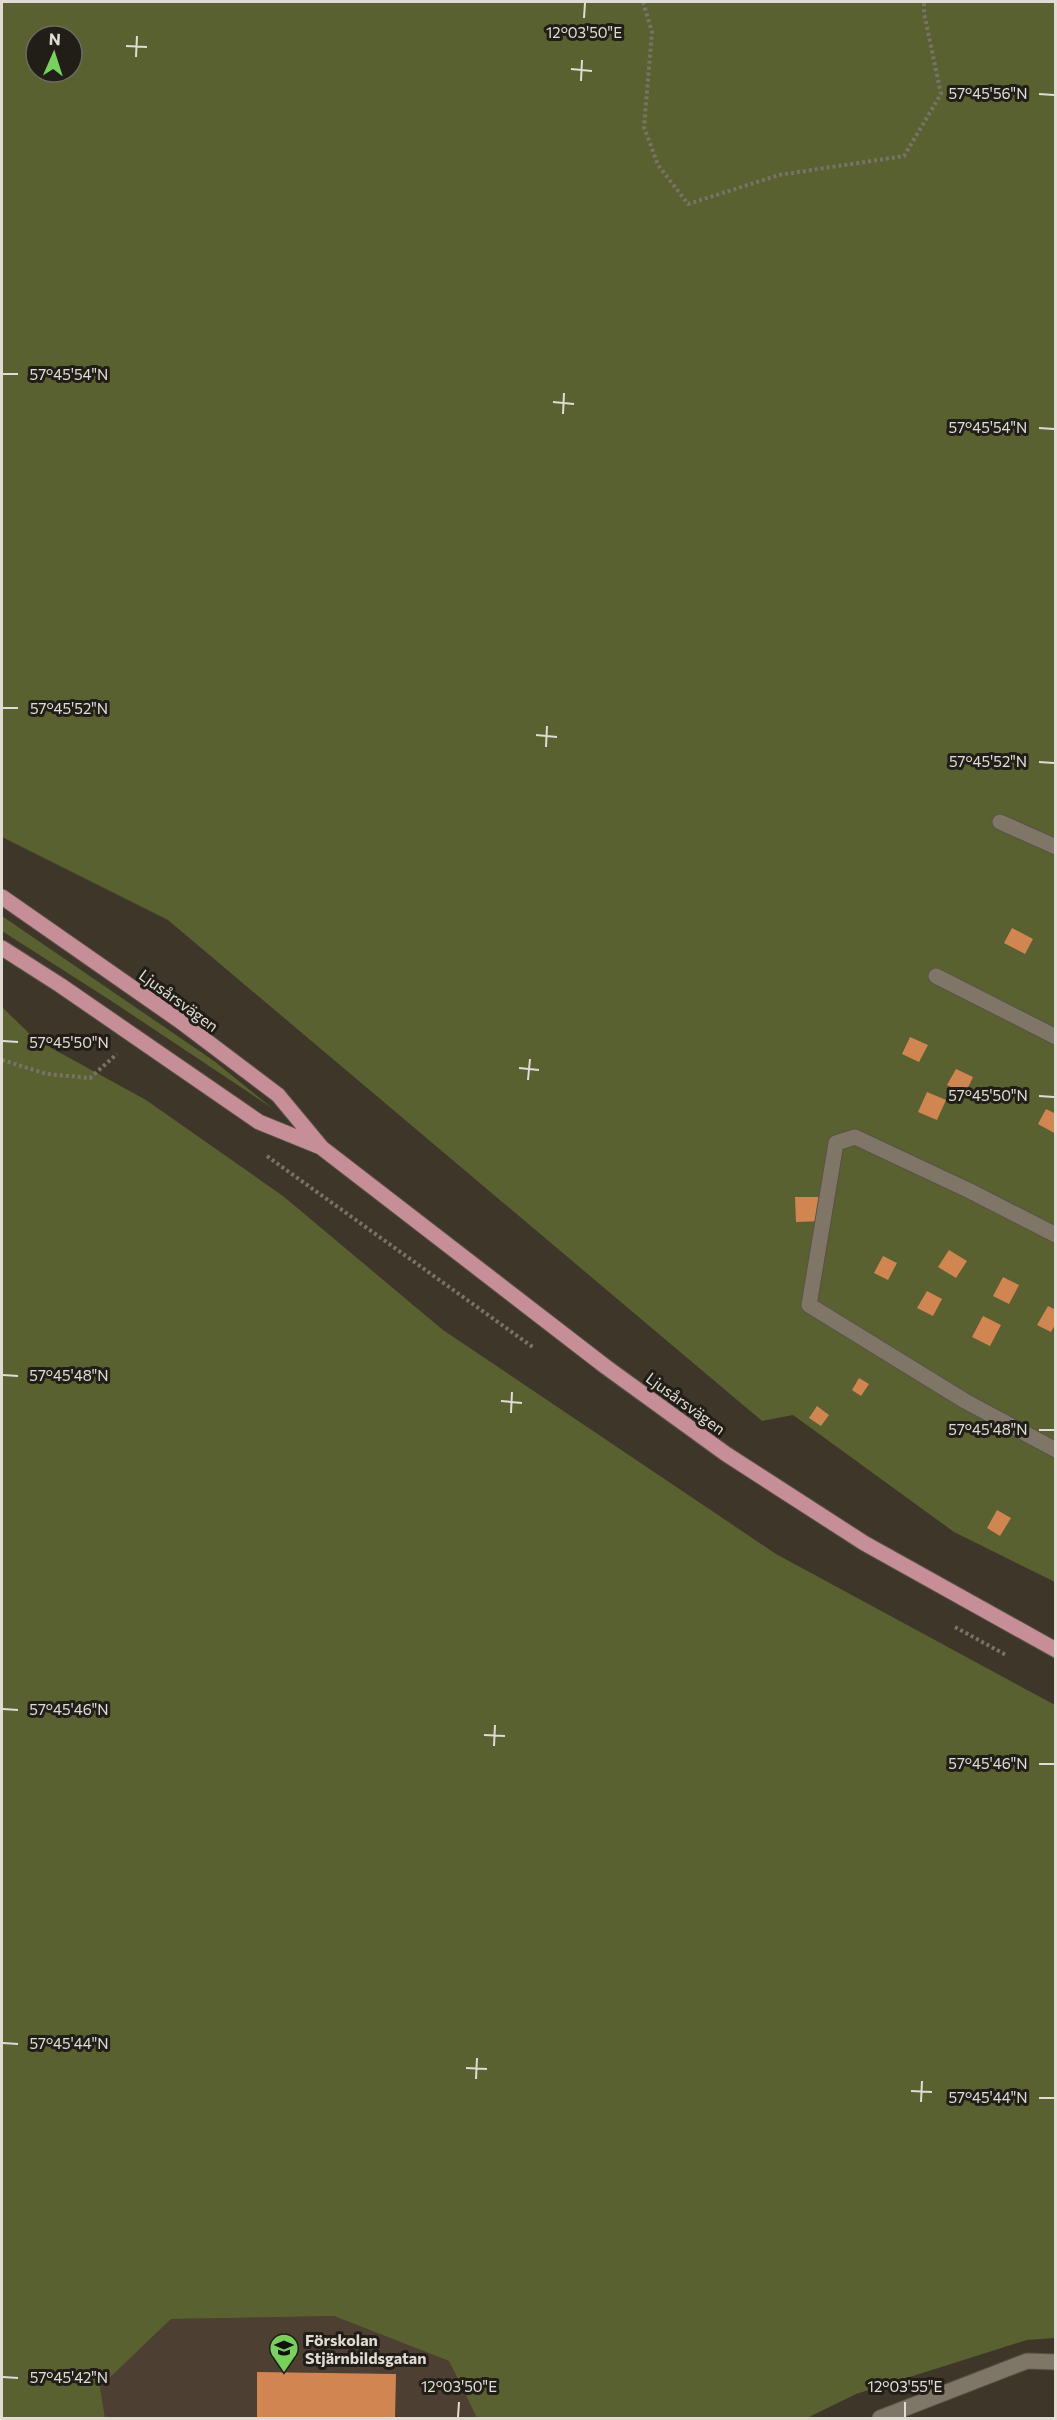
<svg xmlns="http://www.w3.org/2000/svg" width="1057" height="2420" viewBox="0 0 1057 2420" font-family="Commissioner,sans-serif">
<rect width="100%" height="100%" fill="#3e3629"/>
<path fill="#4d3f31" d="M334,2316L449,2361L477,2418H105L100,2387L171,2319Z"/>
<path fill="#596130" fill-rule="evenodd" d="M2,2H1055V1582L954,1532L793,1415L762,1421L168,920L2,837ZM36,36H72V72H36Z
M2,916L214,1061L272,1108L113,1002L2,931Z
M2,1007L35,1039L146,1100L283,1196L443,1330L776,1554L1055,1705V2338L1027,2340L856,2394L807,2418H477L449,2361L334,2316L171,2319L100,2387L105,2418H2Z"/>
<path fill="#d18651" d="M1012,928L1033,939L1025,954L1004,943Z
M910,1037L928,1045L919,1062L902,1054Z
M956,1069L973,1077L965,1094L947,1085Z
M927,1092L946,1100L937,1120L918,1112Z
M1046,1109L1056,1114V1134L1038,1124Z
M795,1197H820L821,1221L796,1222Z
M949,1250L967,1261L956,1278L938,1267Z
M883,1256L897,1263L888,1280L874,1273Z
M1003,1277L1019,1285L1009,1304L993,1296Z
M927,1291L942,1299L933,1316L917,1308Z
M1048,1306L1056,1310V1323L1051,1332L1037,1325Z
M983,1316L1001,1325L990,1346L972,1337Z
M859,1378L869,1384L861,1396L852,1390Z
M817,1406L829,1415L821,1426L809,1418Z
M997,1510L1011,1518L1000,1536L987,1528Z
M257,2372L396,2374L395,2418H257Z"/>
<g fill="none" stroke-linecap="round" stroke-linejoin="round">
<g stroke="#595247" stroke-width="17">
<path id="minor" d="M1000,822L1056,847
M936,976L1056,1037
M1056,1235L970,1191L855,1137L836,1143L809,1305L965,1401L1056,1450
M880,2418L1027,2361L1056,2362"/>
</g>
<g stroke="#595247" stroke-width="17">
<path id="major" d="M2,897L180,1021L278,1095L322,1148L606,1367L726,1454L864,1543L1056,1650
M2,948L60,985L259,1122L318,1146"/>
</g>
<path stroke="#797367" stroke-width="4" stroke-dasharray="3 3" stroke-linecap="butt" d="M643,2L652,32L644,127L658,165L688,204L779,175L904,156L941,94L924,13V2
M2,1060L47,1074L90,1078L117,1054
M267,1156L534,1348
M955,1627L1006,1655"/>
<use href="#minor" stroke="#7f7668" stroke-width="15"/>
<use href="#major" stroke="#c68e97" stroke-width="15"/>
</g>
<path fill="none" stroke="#e0dcd3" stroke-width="2" d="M584,18L585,3M126,46L147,47M136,57L137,36M571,69L592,71M581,81L582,60M1039,94L1054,95M3,374H18M553,402L574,404M563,414L564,393M1039,428L1054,429M3,708H18M536,735L557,737M546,747L547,726M1039,762L1054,763M3,1041L18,1042M519,1068L539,1070M528,1080L530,1059M1039,1096L1054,1097M3,1375L18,1376M501,1401L522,1403M511,1413L512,1392M1039,1430H1054M3,1709L18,1710M484,1735L505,1736M494,1746L495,1725M1039,1764H1054M3,2043L18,2044M466,2068L487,2069M476,2079L477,2058M911,2091L932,2092M1039,2098H1054M921,2102L922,2081M3,2377L18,2378M458,2417L459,2402M905,2417V2402"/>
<defs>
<g id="school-pin" transform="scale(1.5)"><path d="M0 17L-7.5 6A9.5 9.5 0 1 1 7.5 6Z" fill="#76d25a" stroke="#211e18"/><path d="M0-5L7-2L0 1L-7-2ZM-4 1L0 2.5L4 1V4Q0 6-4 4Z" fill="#111"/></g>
</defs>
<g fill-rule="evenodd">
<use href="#school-pin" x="284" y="2348"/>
</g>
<g text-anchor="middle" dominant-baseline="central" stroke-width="6" stroke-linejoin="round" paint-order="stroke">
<g font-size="16" fill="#e0dcd3" stroke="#211e18">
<text transform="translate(179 1000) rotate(36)">Ljusårsvägen</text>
<text transform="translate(686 1403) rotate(36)">Ljusårsvägen</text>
</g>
<g font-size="16" font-weight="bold" fill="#e0dcd3" stroke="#211e18" text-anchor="start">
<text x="305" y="2339">Förskolan<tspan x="305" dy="18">Stjärnbildsgatan</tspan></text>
</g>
</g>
<g font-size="15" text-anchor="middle" fill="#e0dcd3" stroke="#211e18" stroke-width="6" stroke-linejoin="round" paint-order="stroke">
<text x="584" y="38">12°03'50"E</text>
<text x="988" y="99">57°45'56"N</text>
<text x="69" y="380">57°45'54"N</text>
<text x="988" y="433">57°45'54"N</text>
<text x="69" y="714">57°45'52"N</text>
<text x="988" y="767">57°45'52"N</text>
<text x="69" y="1048">57°45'50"N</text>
<text x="988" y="1101">57°45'50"N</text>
<text x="69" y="1381">57°45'48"N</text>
<text x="988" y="1435">57°45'48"N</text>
<text x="69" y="1715">57°45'46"N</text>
<text x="988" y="1769">57°45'46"N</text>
<text x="69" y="2049">57°45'44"N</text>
<text x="988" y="2103">57°45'44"N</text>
<text x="69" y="2383">57°45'42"N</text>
<text x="459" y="2392">12°03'50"E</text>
<text x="905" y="2392">12°03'55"E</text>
</g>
<rect width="1057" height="2420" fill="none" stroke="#e0dcd3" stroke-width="6"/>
<g transform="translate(54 54) rotate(3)"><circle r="28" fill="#211e18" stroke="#6d6a63" stroke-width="1.5"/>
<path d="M0-4.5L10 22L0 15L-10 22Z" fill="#76d25a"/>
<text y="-9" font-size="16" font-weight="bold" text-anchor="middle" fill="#e0dcd3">N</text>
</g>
</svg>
